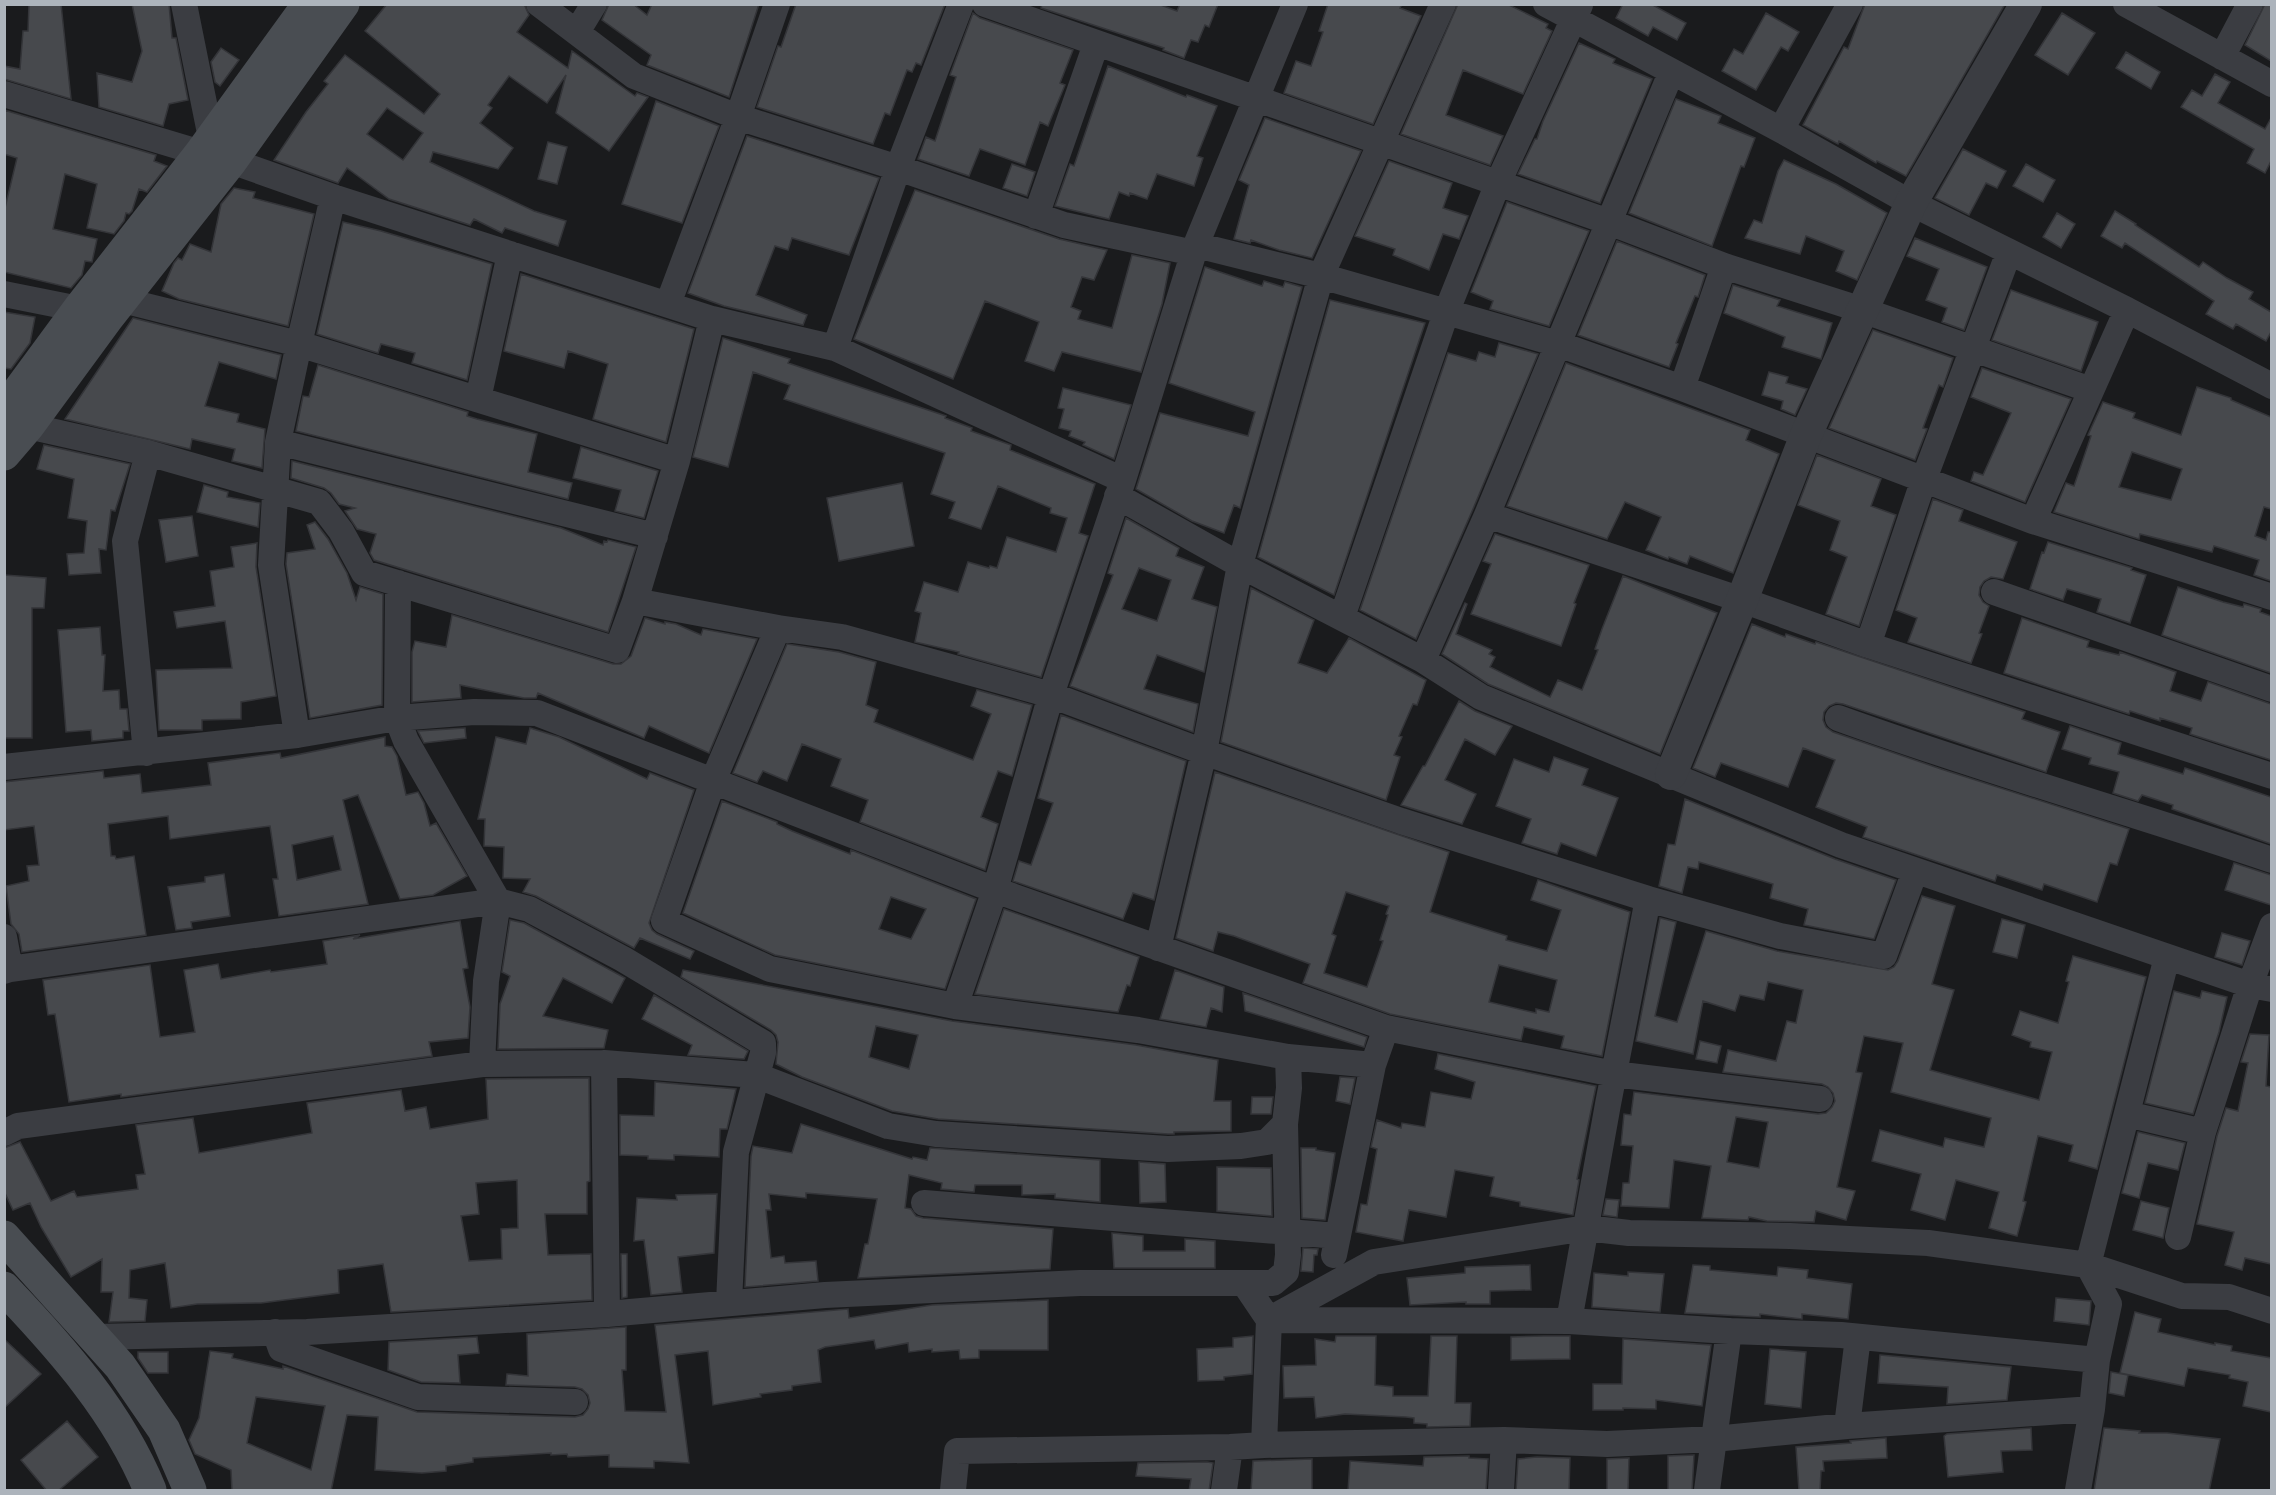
<svg xmlns="http://www.w3.org/2000/svg" width="2276" height="1495" viewBox="0 0 2276 1495" font-family="Inter,sans-serif">
<rect width="100%" height="100%" fill="#1a1b1d"/>
<path fill="#47494d" stroke="#343539" stroke-width="1.5" fill-rule="evenodd" d="M29,4H61L71,99L4,79V66L20,69L23,31H28Z
M132,4H169L172,38H176L188,100L169,104L163,126L99,107L97,73L132,82L142,51Z
M387,4H524L529,15L517,32L568,68L572,51L635,96L637,93L648,97L609,151L556,113L566,75L547,103L509,76L488,105L492,108L480,123L513,148L498,169L433,152L430,162L534,211L566,221L558,246L505,228L502,233L474,219L470,225L389,199L347,168L338,183L274,160L306,112L328,84L324,81L345,55L424,114L440,94L365,31ZM387,108L423,133L403,160L367,134Z
M609,4H633L647,15L652,4H759L729,97L647,65L651,55L602,20Z
M796,4H945L921,65L916,63L912,72L907,70L890,115L885,113L873,144L757,107L778,46L781,47Z
M1042,4H1158L1177,11L1180,4H1218L1209,27L1205,25L1198,42L1191,40L1184,58L1163,50L1164,48L1041,8Z
M1328,4H1402L1400,8L1421,16L1373,124L1284,93L1296,61L1311,66L1323,32L1319,31Z
M1458,4H1507L1548,24L1546,28L1552,31L1523,94L1463,70L1446,115L1503,136L1490,165L1401,134Z
M1623,4H1651L1686,23L1677,40L1653,27L1648,36L1616,18Z
M1865,4H2005L1906,176L1877,161L1876,163L1839,141L1838,144L1803,125L1844,47L1848,49Z
M2265,4H2271V61L2245,45Z
M973,13L980,18L1073,50L1060,83L1065,85L1048,126L1040,122L1025,165L980,149L969,176L918,159L926,137L935,141L956,77L950,75Z
M1766,13L1799,32L1788,51L1781,47L1756,90L1722,71L1734,49L1743,54Z
M2062,13L2095,33L2068,75L2035,55Z
M1579,43L1615,59L1613,63L1652,79L1600,203L1518,174L1535,139H1537L1543,121Z
M221,48L239,60L220,86L215,82L211,62Z
M2126,52L2160,72L2151,89L2116,68Z
M1108,66L1186,97L1187,95L1217,106L1197,156L1203,158L1194,186L1157,174L1147,199L1130,193L1129,196L1119,192L1109,219L1055,206L1070,164L1074,166Z
M2215,74L2230,82L2218,103L2265,129L2271,118V161L2265,173L2247,163L2254,149L2181,107L2192,90L2202,96Z
M1676,99L1721,116L1718,123L1755,138L1744,167L1741,166L1712,246L1629,213Z
M656,101L719,126L682,223L622,204Z
M4,110L156,155L154,161L167,166L147,192L139,189L132,211L129,214L126,213L124,221L114,234L87,228L97,184L65,174L53,229L97,239L92,262L85,261L82,275L71,288L4,272V212L17,158L4,154Z
M1265,118L1361,151L1312,258L1279,250L1251,240L1250,243L1234,239L1249,185L1239,180Z
M747,136L879,178L849,255L792,238L788,250L775,246L756,295L807,315L803,325L724,306L688,293Z
M548,142L567,147L557,184L538,179Z
M1963,149L2006,171L1997,188L1986,183L1969,215L1935,198Z
M1784,160L1836,184L1887,213L1857,280L1836,271L1844,251L1806,236L1800,254L1745,238L1754,220L1762,223L1778,171Z
M1389,161L1452,183L1443,208L1468,216L1459,239L1443,234L1429,270L1393,255L1395,249L1355,236Z
M1012,164L1035,172L1027,196L1003,188Z
M2026,164L2055,180L2043,202L2013,186Z
M234,188L255,192L253,198L314,214L288,326L179,299L162,291L174,263L178,258L182,260L190,244L211,252L221,204Z
M915,190L1059,239L1107,250L1094,280L1082,277L1071,307L1081,311L1078,319L1112,328L1132,255L1170,263L1162,304L1141,372L1062,352L1054,371L1025,361L1039,322L985,301L953,379L854,339Z
M1507,202L1589,231L1549,326L1490,309L1493,301L1471,292Z
M2115,211L2136,224L2135,225L2199,267L2203,262L2227,278L2253,292L2249,299L2271,312V332L2266,341L2236,324L2233,329L2206,314L2214,301L2125,243L2122,248L2101,236Z
M2057,213L2075,224L2061,248L2043,237Z
M343,222L381,231L492,264L467,380L412,363L415,353L381,344L378,353L317,334Z
M1915,238L1987,267L1964,330L1942,322L1947,308L1926,300L1939,269L1907,256Z
M1617,241L1705,275L1698,297L1695,296L1676,343L1678,344L1669,367L1578,335Z
M1205,267L1262,286L1264,281L1283,287L1285,282L1302,287L1240,508L1234,505L1224,533L1192,521L1136,489L1160,413L1248,436L1255,412L1169,383Z
M521,274L694,329L666,442L593,419L608,364L568,351L564,368L504,351Z
M1733,285L1780,300L1777,306L1832,323L1821,359L1782,347L1785,337L1724,313Z
M2011,290L2098,322L2081,371L1992,340Z
M1330,300L1425,323L1334,595L1258,557Z
M4,312L35,317L30,343L11,369L4,368Z
M133,318L281,355L276,379L219,362L205,406L239,414L237,422L265,429L262,468L232,461L235,449L192,439L190,449L65,419Z
M1873,330L1953,358L1943,387L1939,385L1923,428L1927,429L1915,460L1829,428Z
M723,338L790,359L788,363L946,416L945,418L972,428L971,431L1011,445L1010,450L1095,484L1079,533L1088,536L1041,677L958,654L959,652L915,642L921,613L915,611L924,582L958,592L968,562L989,568L990,566L997,568L1007,537L1056,552L1067,518L1050,513L1051,508L998,486L981,529L949,518L955,502L931,494L945,453L784,399L790,385L753,372L728,467L693,457Z
M1499,343L1538,354L1473,509L1416,639L1360,610L1448,353L1476,361L1479,352L1495,357Z
M1566,363L1750,430L1746,440L1779,454L1733,573L1690,556L1687,564L1669,557L1668,559L1646,550L1661,517L1625,502L1607,539L1507,506Z
M318,365L468,412L467,416L477,419L537,434L528,472L572,483L568,499L296,431L303,396L309,397Z
M1982,368L2071,399L2025,502L1971,481L1974,472L1983,475L2011,413L1971,397Z
M1769,372L1788,377L1786,383L1807,389L1795,415L1781,409L1783,401L1762,395Z
M2197,387L2231,398V400L2271,417V509L2264,507L2255,536L2266,540L2268,532H2271V581L2254,575L2259,560L2214,546L2212,552L2140,534L2139,539L2054,512L2066,483L2074,486L2091,436L2088,435L2103,402L2135,413L2133,418L2181,435ZM2132,452L2182,469L2171,500L2119,487Z
M1063,388L1131,405L1114,459L1083,445L1085,442L1069,436L1071,431L1059,428L1064,409L1058,408Z
M44,445L130,464L115,511L111,510L106,550L99,549L101,573L69,575L67,554L84,553L87,521L68,518L74,479L37,469Z
M581,447L658,471L644,518L615,511L621,490L573,478Z
M1817,455L1881,479L1871,506L1896,515L1859,626L1826,614L1847,557L1830,550L1840,521L1798,505Z
M292,461L561,528L603,545L604,541L607,542L608,540L636,547L608,632L374,560L370,553L376,534L357,529L345,511L355,508L339,504L331,493L324,488L291,478Z
M902,483L914,546L839,561L827,498Z
M204,485L228,492L227,497L260,503L258,527L197,512Z
M1933,499L1963,510L1959,521L2017,542L2003,579L1991,577L1984,581L1980,587L1979,595L1983,602L1989,606L1979,633L1982,634L1971,663L1908,642L1917,618L1896,610Z
M192,516L198,556L166,562L159,520Z
M1126,518L1179,548L1176,556L1204,567L1192,599L1217,607L1204,672L1157,655L1144,689L1198,704L1193,732L1070,686L1113,575L1108,573ZM1139,568L1171,580L1157,621L1122,609Z
M315,522L328,539L347,573L356,600L360,587L383,594L382,705L310,718L286,564L287,553L315,549L307,525Z
M1495,534L1589,565L1574,603L1576,604L1561,646L1471,614L1491,564L1483,561Z
M2048,542L2132,568L2131,570L2146,575L2130,623L2097,612L2101,599L2067,589L2063,600L2030,589L2042,552L2044,553Z
M257,543L256,567L276,696L241,702V719L202,720V730H159L156,670L232,668L225,621L177,628L174,612L215,606L210,571L234,567L231,547Z
M4,575L46,578L44,608H32V738H4Z
M1623,576L1717,613L1660,754L1488,684L1442,654L1465,603L1467,604L1456,634L1492,650L1489,654L1495,657L1490,667L1550,697L1558,680L1582,690L1598,650L1595,649L1602,629Z
M2178,587L2223,602L2243,607L2244,604L2261,609L2260,612L2271,616V673L2162,635Z
M1251,588L1314,620L1298,663L1327,673L1349,638L1426,680L1417,705L1413,704L1399,736L1402,737L1394,755L1400,757L1386,800L1221,742Z
M452,615L613,664H621L631,656L645,618L665,624V622L676,624L701,635L703,629L757,639L709,753L649,726L644,738L538,693L536,698H524L460,685L461,698L412,702V652L415,641L446,647Z
M2022,618L2089,641L2087,647L2119,655L2120,652L2176,672L2170,691L2201,701L2208,682L2271,704V760L2190,734L2192,728L2160,718V721L2130,711L2129,714L2004,673Z
M1752,624L1785,637L1786,634L1815,644L1816,642L2025,712L2022,719L2060,732L2046,772L1843,704L1836,703L1829,706L1824,712L1823,720L1826,727L1833,732L1941,769L2129,829L2117,865L2110,863L2097,902L2044,884L2042,890L1997,875L1995,881L1863,837L1867,827L1816,807L1835,760L1803,748L1788,787L1721,763L1715,777L1693,768Z
M100,627L102,655H105L103,691L119,690L120,709H127L129,731H123V738L92,741L91,730L66,732L58,630Z
M787,644L839,652L876,662L866,705L878,710L874,722L973,760L991,714L971,706L977,690L1032,705L1012,776L998,771L981,817L998,824L985,870L860,822L868,800L831,786L841,759L802,744L787,781L763,771L757,782L733,773Z
M1459,701L1475,711L1512,726L1495,755L1465,739L1445,780L1476,794L1462,824L1401,805L1423,766H1425Z
M1061,715L1186,761L1154,900L1133,893L1123,919L1013,881L1019,861L1031,865L1053,803L1038,798Z
M2070,726L2121,743L2118,754L2183,774L2185,768L2271,797V844L2172,809L2173,805L2142,795L2138,801L2113,793L2119,772L2089,764L2091,758L2062,749Z
M465,728L466,738L424,743L418,731Z
M530,728L559,737L647,779L650,773L694,790L649,923L652,930L657,934L694,951L690,959L640,938L634,948L536,896L523,892L530,879L503,878L504,847L484,846L485,819H478L496,737L526,744Z
M385,737V746L392,747L397,756L406,795L418,792L424,803L430,826L436,823L467,876L433,895L400,899L358,795L343,800L368,904L279,916L273,879H278L270,826L170,839L168,816L108,824L111,856H115L116,859L134,856L146,935L22,952L19,934L11,924L6,886L29,881L27,866L39,865L34,826L4,830V782L103,771L104,778L140,774L142,793L211,785L208,763L280,753L281,758ZM333,836L341,870L297,880L292,845Z
M1554,757L1588,769L1582,785L1618,798L1596,856L1561,843L1557,854L1522,843L1531,819L1496,806L1514,759L1549,772Z
M1215,772L1449,852L1430,912L1507,936L1506,940L1547,951L1561,910L1531,900L1538,880L1630,912L1602,1056L1561,1048L1564,1036L1524,1027L1521,1040L1390,1014L1303,983L1310,964L1234,936L1218,932L1213,951L1176,938ZM1346,892L1389,906L1386,914L1388,915L1380,940L1383,941L1367,987L1324,973L1336,936L1332,934ZM1499,965L1557,980L1549,1012L1536,1009V1013L1489,1002Z
M1685,799L1835,859L1896,880L1874,939L1804,925L1808,909L1770,898L1773,884L1699,862L1698,869L1688,867L1682,893L1659,886L1668,844L1675,845Z
M722,801L777,822V824L792,831L850,854L851,850L976,899L945,989L775,955L683,913ZM891,897L926,909L911,939L879,929Z
M2234,863L2271,875V905L2225,890Z
M224,874L230,916L191,922L192,928L176,930L168,887L205,882V877Z
M1922,896L1955,906L1932,984L1954,990L1930,1070L2039,1100L2052,1052L2030,1047L2031,1042L2012,1035L2020,1011L2058,1023L2069,982L2066,981L2073,956L2146,977L2097,1169L2069,1161L2073,1145L2038,1136L2023,1201L2026,1202L2017,1236L1989,1228L1999,1192L1956,1180L1945,1220L1911,1210L1921,1174L1872,1161L1880,1130L1943,1147L1945,1138L1984,1147L1991,1118L1891,1092L1903,1043L1864,1036L1856,1072L1862,1073L1837,1187L1855,1191L1846,1220L1816,1211L1814,1222L1767,1221L1749,1217L1748,1220L1702,1218L1711,1166L1674,1160L1669,1208L1621,1206L1623,1183H1629L1633,1146L1621,1145L1624,1114L1631,1115L1634,1092L1818,1114L1826,1113L1832,1107L1835,1101L1833,1093L1828,1087L1822,1084L1723,1072L1728,1050L1776,1061L1787,1021L1796,1023L1803,990L1768,982L1764,1000L1740,995L1735,1011L1703,1001L1693,1054L1636,1041L1660,918L1676,922L1655,1016L1677,1022L1706,931L1777,951L1888,970L1894,967L1898,961ZM1736,1117L1768,1122L1759,1168L1727,1162Z
M1004,909L1139,957L1130,986L1127,985L1118,1012L975,994Z
M2002,919L2025,925L2017,958L1993,952Z
M510,920L524,923L625,978L612,1003L563,978L543,1016L608,1030L604,1048L498,1049L500,1004L510,976L502,972Z
M460,921L468,968L463,969L470,1007L468,1038L429,1042L432,1056L121,1097V1094L69,1102L55,1014L48,1015L43,980L150,965L160,1037L195,1032L184,970L218,964L221,979L270,970L271,972L327,964L323,941L360,935L353,939Z
M2222,933L2250,941L2242,965L2215,957Z
M683,970L952,1021L1136,1045L1218,1060L1214,1101H1231V1131L1174,1132V1134H1168L938,1119L892,1111L802,1077L776,1064L778,1042L776,1035L771,1030L681,977ZM876,1026L918,1035L909,1069L869,1057Z
M1175,970L1224,987L1222,1012L1211,1008L1206,1027L1160,1019Z
M2174,991L2200,998L2202,991L2227,997L2219,1032L2193,1114L2145,1103Z
M1243,993L1367,1037L1364,1047L1245,1011Z
M654,995L748,1051L744,1059L688,1055L692,1045L642,1019Z
M2250,1034L2269,1035L2266,1086L2271,1087V1264L2245,1258L2242,1270L2225,1265L2234,1232L2197,1224L2217,1136L2226,1108L2238,1111L2248,1063L2241,1062Z
M1700,1041L1721,1046L1717,1063L1696,1059Z
M1438,1054L1596,1086L1577,1179L1579,1180L1573,1215L1520,1206V1202L1490,1196L1494,1177L1455,1170L1446,1217L1409,1210L1403,1241L1356,1232L1361,1204L1367,1205L1377,1149L1371,1147L1377,1120L1401,1128L1402,1123L1425,1127L1431,1092L1471,1099L1475,1082L1435,1069Z
M1340,1077L1355,1078L1350,1104L1336,1101Z
M589,1078L590,1181L587,1182V1214H545L548,1255L591,1254L592,1300L391,1312L383,1264L338,1270L339,1293L261,1303L197,1304L171,1308L165,1263L130,1270L129,1298L147,1300L145,1321L109,1322L113,1292H101L102,1259L71,1277L41,1227L30,1203L13,1210L4,1191V1148L20,1142L51,1201L74,1191L77,1197L138,1189L136,1175L145,1174L136,1125L193,1118L199,1153L312,1133L307,1103L401,1090L405,1111L426,1107L430,1129L488,1119L486,1079ZM517,1180L518,1228L501,1229L502,1259L469,1261L461,1216L479,1214L476,1183Z
M655,1082L736,1089L727,1129H720L719,1157L674,1155V1160L648,1159V1156L620,1155V1115L654,1116Z
M1252,1097H1273L1271,1114H1251Z
M801,1124L912,1159L913,1157L927,1160L930,1148L1100,1160V1202L1055,1198V1194L1022,1195V1185H975L974,1192L941,1189L942,1183L909,1175L905,1208L911,1209L916,1216L923,1218L1053,1229L1050,1269L858,1278L865,1244H868L877,1199L806,1193V1198L769,1194L771,1210H766L771,1258L784,1256L785,1263L816,1261L818,1281L745,1287L751,1156L753,1146L792,1153Z
M2138,1132L2185,1143L2178,1170L2148,1163L2139,1198L2122,1193Z
M1301,1148H1316V1150L1335,1153L1325,1220L1302,1218Z
M1139,1162L1165,1164L1166,1202L1140,1203Z
M1217,1167L1271,1168L1272,1216L1217,1211Z
M717,1194L714,1253L678,1257L682,1292L651,1295L644,1240L634,1241L637,1198L677,1200L676,1195Z
M1606,1199L1619,1200L1617,1217L1603,1215Z
M2141,1201L2169,1208L2163,1238L2133,1230Z
M1112,1233L1143,1236V1251H1185V1239L1215,1241V1268H1114Z
M1303,1248L1318,1249L1317,1255H1314L1313,1272L1301,1271Z
M621,1254H627V1297L622,1298Z
M1530,1265L1531,1290L1490,1291V1304H1466V1302L1410,1305L1407,1278L1465,1273V1267Z
M1693,1265L1710,1266V1270L1777,1276L1778,1267L1808,1270L1807,1278L1852,1284L1848,1319L1802,1314V1319L1760,1314V1317L1685,1313Z
M1628,1272L1664,1274L1660,1312L1592,1307L1594,1273L1628,1276Z
M2056,1298L2091,1301L2089,1325L2054,1321Z
M1048,1300V1350H979V1358L960,1359L959,1350L932,1352V1349L909,1352L908,1343L876,1349L874,1340L825,1347L818,1350L821,1382L792,1386V1390L760,1394L761,1397L713,1405L708,1351L675,1355L689,1463L654,1461V1468L609,1467V1455L568,1457L567,1454L551,1455V1453L473,1458V1462L446,1466V1471L422,1473L375,1470L378,1417L347,1415L331,1491H232L231,1470L195,1454L189,1440L199,1418L210,1351L233,1354L232,1358L283,1369V1366L417,1412L575,1417L583,1415L588,1409L590,1403L588,1395L582,1389L575,1387L506,1385L507,1374L528,1376L527,1334L626,1327V1370H622L625,1411L666,1412L655,1325L848,1309L849,1318L932,1305ZM256,1397L325,1406L311,1470L247,1443Z
M2135,1312L2161,1319L2158,1332L2215,1345V1343L2232,1346L2231,1351L2271,1358V1412L2243,1406L2248,1382L2229,1378L2230,1375L2188,1368L2184,1386L2120,1373Z
M1253,1336L1252,1374L1224,1377V1380L1198,1381L1197,1349L1233,1347V1338Z
M1336,1336H1376L1375,1385L1393,1387V1396H1428L1431,1336H1457L1455,1403H1471L1470,1426L1427,1427V1424L1414,1423V1418L1406,1417L1345,1414L1316,1418L1314,1397L1284,1398L1283,1366L1316,1365L1315,1339L1335,1342Z
M1544,1336H1570V1359L1511,1360V1337Z
M477,1337L479,1353L458,1355L460,1383L421,1382L388,1370L389,1342Z
M4,1339L41,1374L4,1408Z
M1623,1339L1711,1345L1702,1406L1656,1400V1409L1623,1408V1410H1593V1384H1622Z
M1770,1349L1806,1352L1801,1408L1765,1404Z
M138,1352H168V1373H148L138,1358Z
M1880,1355L2011,1367L2007,1400L1947,1404L1948,1387L1878,1383Z
M2111,1372L2128,1375L2124,1396L2109,1393Z
M67,1421L98,1457L58,1491H47L21,1460Z
M2031,1428L2032,1450L2001,1451L2003,1472L1948,1477L1944,1436L1947,1434Z
M2104,1428L2140,1431L2139,1433H2167L2220,1439L2209,1491H2094Z
M1886,1438L1887,1458L1823,1461L1824,1471H1821L1820,1491H1799L1796,1447L1851,1443L1850,1441Z
M1694,1455L1692,1491H1668V1456Z
M1469,1456V1458L1488,1459L1486,1491H1348L1350,1461L1423,1466L1424,1457Z
M1537,1457L1570,1458L1569,1491H1516L1518,1459Z
M1629,1458L1628,1491H1607V1459Z
M1312,1459V1491H1251L1253,1461Z
M1207,1462L1213,1463L1209,1491H1189L1191,1479L1136,1476L1138,1463Z"/>
<g fill="none" stroke-linecap="round" stroke-linejoin="round">
<path stroke="#3b3d42" stroke-width="26" d="M184,4L211,138
M539,4L634,76L738,117L898,168L961,4
M985,4L1609,222L1724,266L1862,310L2091,390
M1546,4L1781,130L1911,203L2127,310L2272,386
M2126,4L2272,84
M577,32L594,4
M2222,57L2250,4
M1671,73L1558,344L1682,388L2033,521
M4,94L201,153
M1781,130L1850,4
M231,161L333,197L712,319L677,461L299,344L333,197
M1036,216L1096,44
M1196,245L1295,4
M4,294L79,309
M668,304L738,117L777,4
M2127,310L2033,521L2272,597
M712,319L835,348L1123,480
M835,348L898,168L1064,225L1194,253
M1682,388L1724,266
M478,399L510,254
M28,426L148,453L319,502L341,531L364,573L617,650L635,601
M278,442L655,536
M677,461L635,601L778,628L842,637L1051,695L995,890L955,1006
M1117,496L1240,565L1423,660L1487,515
M398,583L397,718L406,741L498,901L486,981L482,1064
M1994,592L2272,689
M1342,617L1446,313L1498,183L1580,5
M778,628L713,781L664,921L770,969L955,1006L1138,1030L1288,1057L1373,1065
M1868,645L1924,479L2009,252
M1423,660L1481,697L1841,845L2250,985L2272,989
M1838,718C1981,770 2128,811 2272,860
M297,735L397,718L474,712L537,713L995,890L1386,1028L1614,1074L1820,1099
M146,753L125,541L148,453
M4,767L297,735L271,565L278,442L299,344L122,300
M1648,899L1780,936L1884,956L1915,871
M4,937L10,969
M1158,948L1204,752L1240,565L1321,276L1443,4
M4,971L10,969L498,901L529,909L623,959L763,1043V1053L736,1152L729,1303
M604,1063L607,1314
M2127,1114L2203,1132
M4,1133L18,1126L482,1064L604,1063L755,1075L888,1126L936,1134L1168,1149L1241,1146L1267,1142L1285,1124L1289,1088L1288,1057
M924,1203L1338,1236
M2178,1237L2203,1132L2250,985L2272,926
M1334,1255L1373,1065L1386,1028
M1244,1283L1269,1320L1264,1445L1504,1440L1501,1490
M1270,1319L1374,1262L1586,1228L1629,1233L1790,1236L1928,1243L2088,1265L2182,1296L2229,1297L2272,1311
M1269,1320L1569,1321L1608,1104L1648,899L1401,821L1204,752L1051,695L1123,480L1196,245L1321,276L1558,344L1487,515L1742,600L1868,645L2272,776
M1569,1321L1729,1331L1841,1335L2097,1360L2092,1409L2078,1490
M275,1332L281,1349L418,1397L575,1402
M96,1337L307,1332L607,1314L825,1295L1080,1283H1273L1286,1272L1288,1255L1285,1124
M2097,1360L2109,1304L2088,1265L2167,957
M1847,1426L1858,1337
M1504,1440L1607,1444L1714,1439L1729,1331
M953,1490L957,1451L1230,1447L1264,1445
M1224,1490L1230,1447
M1707,1490L1714,1439L1847,1426L2092,1409"/>
<path stroke="#3b3d42" stroke-width="32" d="M1671,774L1742,600L1806,435L1911,203L2026,4"/>
<path stroke="#494d52" stroke-width="33" d="M4,411L79,309L201,153L309,4
M4,454L28,426L108,317L231,161L343,4
M4,1237L120,1366L164,1430L190,1490
M4,1288C62,1349 118,1412 150,1490"/>
</g>
<rect width="2276" height="1495" fill="none" stroke="#adb4bc" stroke-width="12"/>
</svg>
